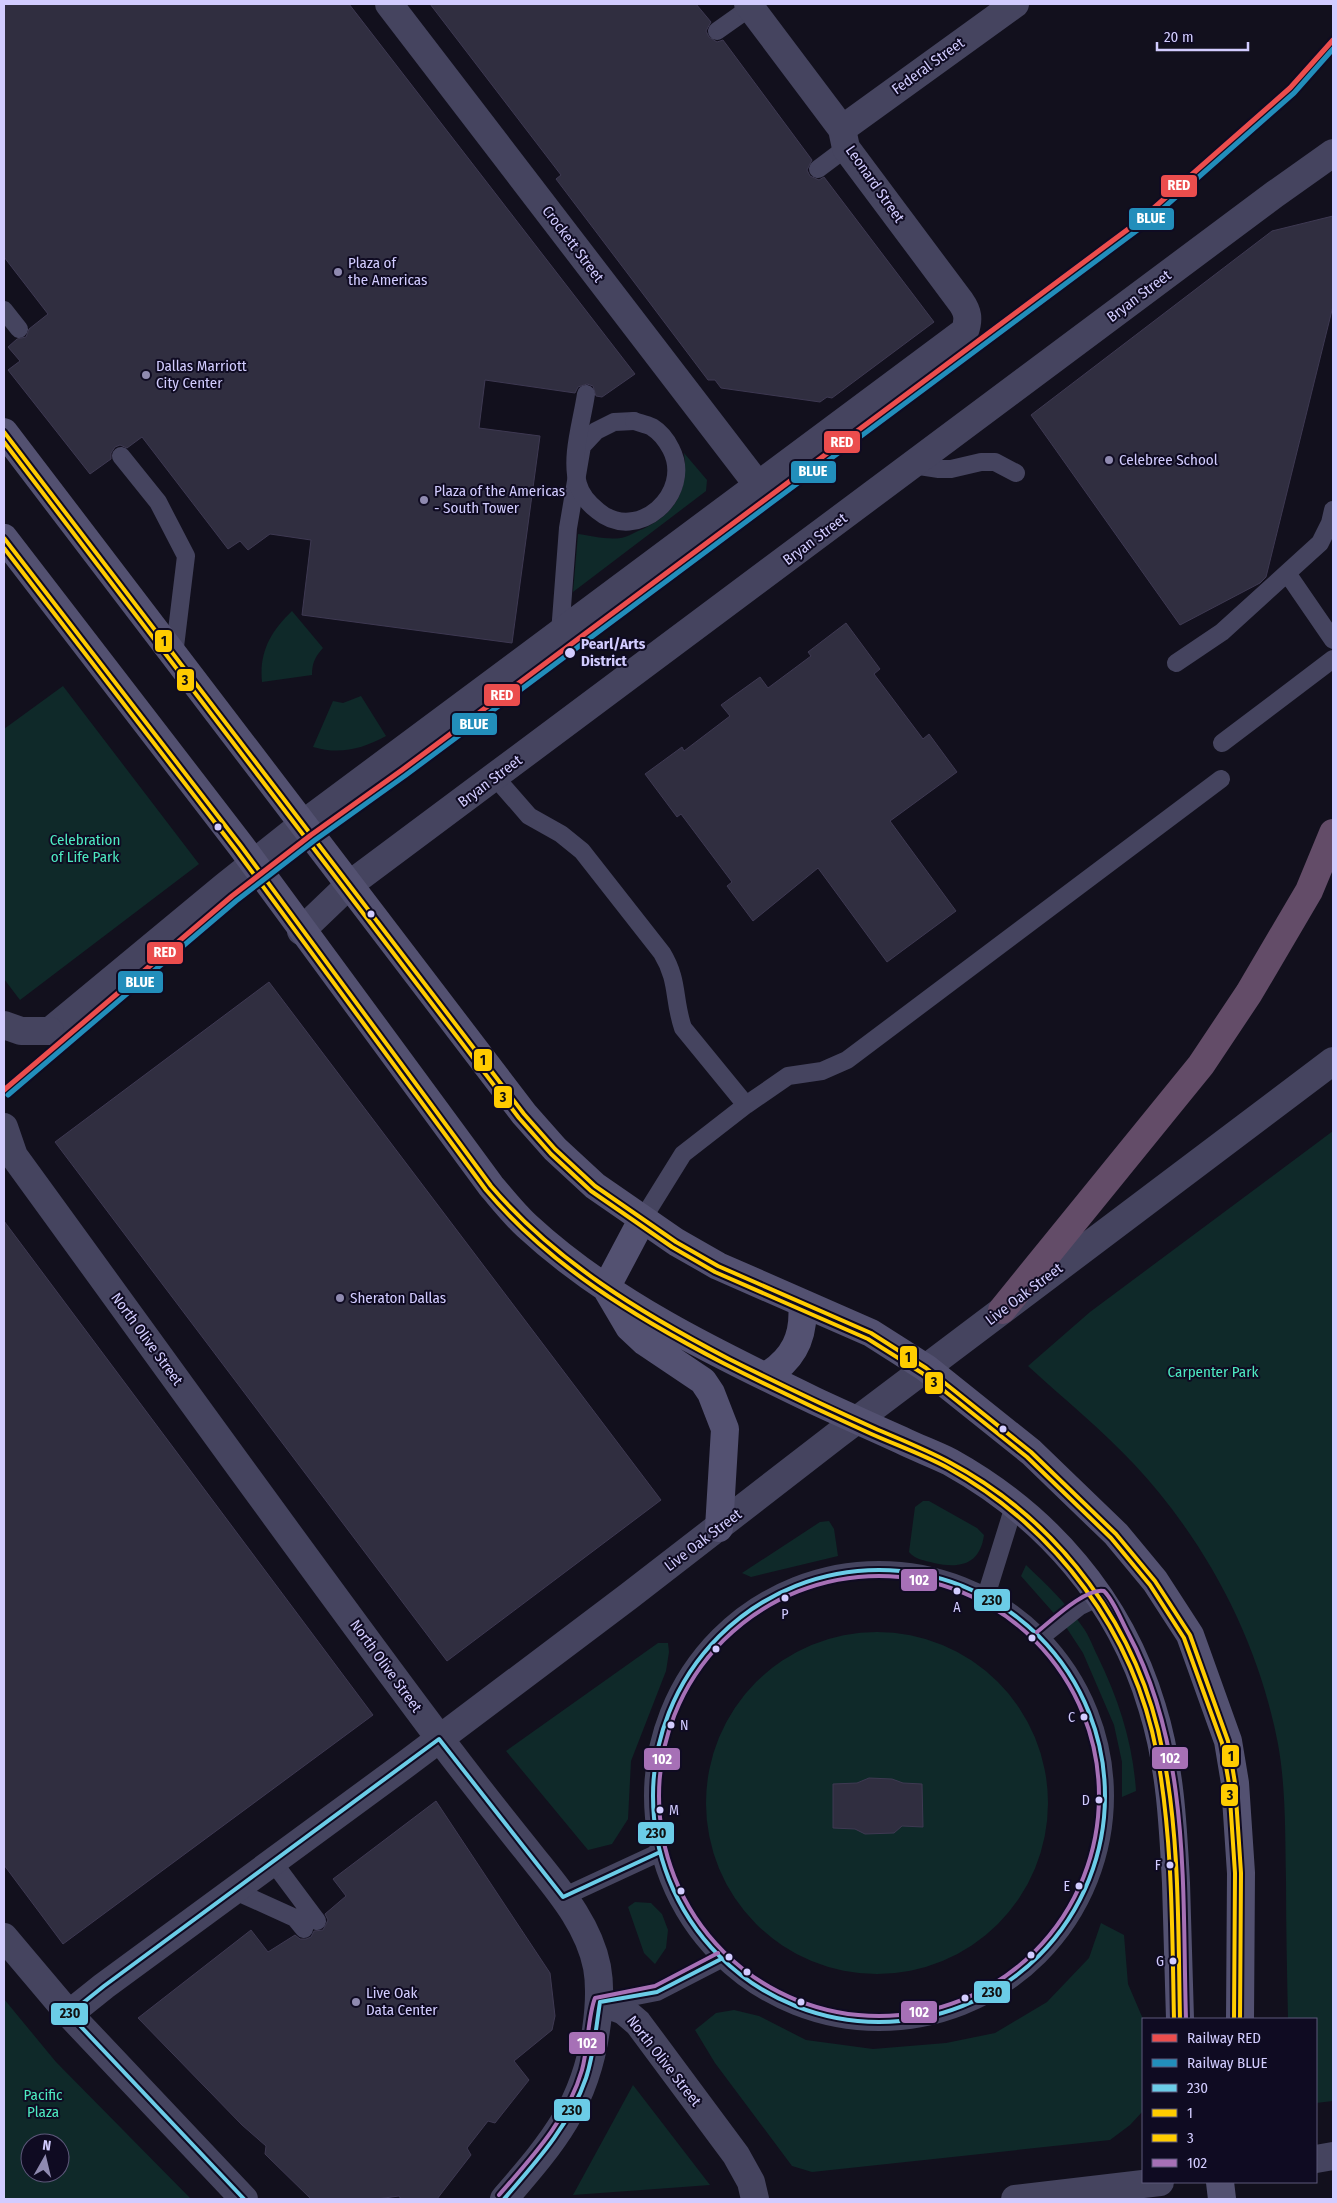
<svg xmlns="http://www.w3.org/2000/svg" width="1337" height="2203" viewBox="0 0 1337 2203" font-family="'Fira Sans Condensed',sans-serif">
<rect width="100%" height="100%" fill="#12101d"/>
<path fill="#0f2929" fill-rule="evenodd" d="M684,453L707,480L706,491L573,592L578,534C592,536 611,541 625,537C631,535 637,531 643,529C676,513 689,490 684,453Z
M292,611L323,648C315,657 312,663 312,675L262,682C259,652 271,631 292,611Z
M63,686L199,864L20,1000L4,979V729Z
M361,696L386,736C362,749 340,755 313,747L333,701L343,703Z
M1333,1131V2101L1316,2103V2019H1288C1287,1973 1286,1926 1286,1880C1285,1835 1286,1788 1278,1744C1258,1639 1206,1541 1133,1463C1101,1429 1063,1398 1028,1366L1090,1312Z
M923,1501H929L977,1528L984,1535C980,1564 961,1569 934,1563C924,1560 916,1560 909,1552L915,1507Z
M829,1521L834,1529L838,1556L751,1577L742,1573L820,1522Z
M1026,1565C1046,1584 1066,1603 1082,1626C1089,1635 1093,1647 1098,1657C1119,1700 1133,1744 1136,1791L1122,1797V1762L1114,1725L1083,1653L1066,1627L1021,1576Z
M706 1803a171 171 0 1 1 342 0a171 171 0 1 1-342 0Z
M658,1643H668L669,1652L666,1671L631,1761L628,1819L612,1844L588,1850L506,1751Z
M635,1902L651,1903L662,1914L668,1930L666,1948L655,1964L644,1953L628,1907Z
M1101,1923L1124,1935L1128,1984L1143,2019V2111L1130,2125L1110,2140L812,2172L792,2166L715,2063L695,2030L716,2013L734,2010L759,2016L806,2040L873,2049L946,2043L995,2033L1047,2002L1089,1958Z
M4,1999L56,2062L191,2199H4ZM30,2143H60V2173H30Z
M633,2085L710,2185L573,2195Z"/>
<path fill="#302e40" stroke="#3e3952" d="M4,4H349L635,374L602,397L596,396L593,386L587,384L578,387L575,393L485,380L479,428L540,436L512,643L302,615L311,540L270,534L248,550L240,541L228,549L142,437L127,448L120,445L115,447L111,453V459L90,474L8,370L20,361L8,347L17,339L26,337L29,329L48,314L4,257Z
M430,4H696L711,22L706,31L709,37L717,42L723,40L812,160L807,170L810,176L819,180L824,177L934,322L832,398L827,397L820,402L721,388L715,380H708L631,278L556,179L561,175Z
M1333,216V306L1266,577L1260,583L1180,625L1031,415L1272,231Z
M846,623L880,669L874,674L923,739L929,734L957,772L890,821L956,911L887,962L818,868L753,921L727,886L732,882L681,814L677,817L645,774L682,747L684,751L730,716L721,705L760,677L768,688L811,656L808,652Z
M269,982L661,1500L447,1661L55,1142Z
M4,1221L373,1715L63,1944L4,1865Z
M869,1778L892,1779L903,1783L922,1784L923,1827L902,1826L894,1833L865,1834L855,1829L833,1828V1784L857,1783Z
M436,1801L550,1973L555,2016L552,2030L514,2061L529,2080L495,2123L488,2121L467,2148L471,2155L437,2199H401L399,2196L377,2199H311L265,2154L266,2146L242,2125L138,2018L251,1930L268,1952L295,1935L300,1939H306L311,1937L314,1931L323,1930L328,1920L325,1914L346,1896L333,1879Z"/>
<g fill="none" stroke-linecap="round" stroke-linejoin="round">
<path stroke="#45445f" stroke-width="18" d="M717,31L751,7
M818,169L846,148
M4,310L19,329
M121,456L158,502L186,556L174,655
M913,465L939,469H951L981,462H995L1016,473
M1287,573L1333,640
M560,633L568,528L582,446L596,431L614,422L634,421
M1176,663L1222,632L1320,543L1330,523L1333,510
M1222,743L1333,659
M495,777L529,816L561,834L582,851L662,953C679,981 673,999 683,1028L746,1105
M642,1220L683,1154L746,1105L788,1076L822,1071L847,1060L1221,779
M653 1796a226 226 0 1 1 452 0a226 226 0 1 1-452 0Z
M986,1596L1014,1506
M1041,1637L1080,1606L1101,1596
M273,1862L317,1921
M233,1890L295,1918L304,1929
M563,1897L658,1853
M606,2002L657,1992L721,1959"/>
<path stroke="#45445f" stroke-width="28" d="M389,4L757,484
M842,129L1015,4
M301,931L349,885L1275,194L1333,153
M50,1031L225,886L303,824L965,331C969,319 968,312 961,302L846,148L842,129L748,4"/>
<path stroke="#45445f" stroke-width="28" d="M4,1025L21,1031H50
M4,1127L14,1156C156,1351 296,1547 440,1739C468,1776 497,1813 526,1849C554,1885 588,1921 597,1967C601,1989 599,2009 596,2030C585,2106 552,2143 504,2199
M4,1937L69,2014L244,2199
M600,2002L624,2011L638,2023L736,2155L751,2182L755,2199
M69,2014L104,1986L406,1764L629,1596L837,1435L1333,1061
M1316,2159L1333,2156
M1015,2199L1160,2182"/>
<path stroke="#535171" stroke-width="28" d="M4,432L524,1114L555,1149L595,1186L676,1242L718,1266L871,1333L926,1368L1031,1452L1116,1534L1155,1581L1190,1635L1228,1741L1235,1783L1241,1873L1240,2019
M4,538L241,846L491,1186C503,1200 514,1214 527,1226C609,1302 715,1353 815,1401C843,1414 872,1427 901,1440C917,1448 934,1454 950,1462C1047,1516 1120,1600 1152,1707C1170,1764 1173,1824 1176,1883C1177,1928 1179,1974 1180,2019
M642,1220L606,1288L629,1327L645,1342L703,1381L711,1393L725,1429L719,1528
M766,1376C794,1359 805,1336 802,1304
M1220,2182L1222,2199"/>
<path stroke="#634c68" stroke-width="28" d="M1002,1310L1201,1065L1249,993L1309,891L1333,833"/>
<path stroke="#45445f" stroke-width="18" d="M586,394C582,422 570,457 578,484C581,496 589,504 598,511C637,544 694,494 671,449C667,441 660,432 652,427C646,424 639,423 634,421"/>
<g stroke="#0f0b22" stroke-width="8">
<path id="bus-1" d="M653 1796a226 226 0 1 1 452 0a226 226 0 1 1-452 0Z
M600,2002L657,1992L721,1959
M244,2199L69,2014L104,1986L439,1739L563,1897L658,1853
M504,2199C536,2162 570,2125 586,2078C594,2054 596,2027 600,2002"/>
</g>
<g stroke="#0f0b22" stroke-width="8">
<path id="bus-2" d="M4,432L524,1114L555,1149L595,1186L676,1242L718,1266L871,1333L926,1368L1031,1452L1116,1534L1155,1581L1190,1635L1228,1741L1235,1783L1241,1873L1240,2019
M4,538L241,846L491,1186C556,1262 641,1313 729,1359C777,1383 825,1406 874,1428C899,1439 925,1449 949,1462C1060,1521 1140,1629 1163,1753C1180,1840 1178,1931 1180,2019"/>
</g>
<g stroke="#0f0b22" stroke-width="8">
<path id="bus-3" d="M4,442L519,1118L551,1154L591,1191L672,1247L715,1272L868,1339L922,1373L1027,1457L1111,1538L1150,1585L1184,1638L1222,1743L1229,1784L1235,1873L1234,2019
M4,548L236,850L486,1190C550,1266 635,1317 723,1363C770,1387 818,1410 867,1432C893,1444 922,1454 948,1468C1056,1528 1134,1632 1157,1754C1173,1841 1172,1931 1174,2019"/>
</g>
<g stroke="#0f0b22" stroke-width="8">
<path id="bus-4" d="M659 1796a220 220 0 1 1 440 0a220 220 0 1 1-440 0Z
M1037,1632C1051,1621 1086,1587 1104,1591C1114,1601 1121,1620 1128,1633C1191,1751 1182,1890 1186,2019
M499,2195C532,2157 568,2119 582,2070C588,2049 588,2015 595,1998L655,1986L718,1953"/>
</g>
<use href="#bus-1" stroke="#6bcce7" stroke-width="4"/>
<use href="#bus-2" stroke="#fc0" stroke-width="4"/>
<use href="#bus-3" stroke="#fc0" stroke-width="4"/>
<use href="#bus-4" stroke="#a670b6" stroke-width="4"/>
<g stroke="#0f0b22" stroke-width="9">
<path id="rail-1" d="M4,1090L232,896L311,835L402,770L1139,221L1290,88L1333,40"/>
</g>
<g stroke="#0f0b22" stroke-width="9">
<path id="rail-2" d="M8,1095L236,901L315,840L406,775L1143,226L1294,93L1333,49"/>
</g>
<use href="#rail-1" stroke="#eb4d4d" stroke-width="5"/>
<use href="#rail-2" stroke="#228ebb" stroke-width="5"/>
</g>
<g fill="#8f8ab0" stroke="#0f0b22" stroke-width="2">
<circle cx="338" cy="272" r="5"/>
<circle cx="146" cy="375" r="5"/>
<circle cx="1109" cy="460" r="5"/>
<circle cx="424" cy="500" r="5"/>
<circle cx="340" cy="1298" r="5"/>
<circle cx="356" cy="2002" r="5"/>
</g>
<g fill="#d2ccff" stroke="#0f0b22" stroke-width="2">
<circle cx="570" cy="653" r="6"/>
<circle cx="218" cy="827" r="4.5"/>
<circle cx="371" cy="914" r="4.5"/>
<circle cx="1003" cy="1429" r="4.5"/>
<circle cx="957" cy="1591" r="4.5"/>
<circle cx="785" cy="1598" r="4.5"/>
<circle cx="1032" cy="1638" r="4.5"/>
<circle cx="716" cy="1649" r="4.5"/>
<circle cx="1084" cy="1717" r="4.5"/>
<circle cx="671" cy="1725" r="4.5"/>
<circle cx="1099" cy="1800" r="4.5"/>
<circle cx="660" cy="1810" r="4.5"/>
<circle cx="1170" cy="1865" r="4.5"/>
<circle cx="1079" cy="1886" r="4.5"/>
<circle cx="681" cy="1891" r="4.5"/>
<circle cx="1031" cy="1955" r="4.5"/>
<circle cx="729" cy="1957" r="4.5"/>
<circle cx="1173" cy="1961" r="4.5"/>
<circle cx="747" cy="1972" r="4.5"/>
<circle cx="965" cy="1998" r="4.5"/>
<circle cx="801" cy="2002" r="4.5"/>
</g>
<g text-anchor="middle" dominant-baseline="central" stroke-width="4" stroke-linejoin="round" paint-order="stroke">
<g font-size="14" fill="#d2ccff" stroke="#0f0b22" text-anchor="end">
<text x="957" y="1607" text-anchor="middle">A</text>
<text x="785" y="1614" text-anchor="middle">P</text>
<text x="1075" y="1717">C</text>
<text x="680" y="1725" text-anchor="start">N</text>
<text x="1090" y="1800">D</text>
<text x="669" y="1810" text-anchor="start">M</text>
<text x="1161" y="1865">F</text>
<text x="1070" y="1886">E</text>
<text x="1164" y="1961">G</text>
</g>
<g font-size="15" fill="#d2ccff" stroke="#0f0b22">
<text transform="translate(928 66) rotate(-36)">Federal Street</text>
<text transform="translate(875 184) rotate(55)">Leonard Street</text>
<text transform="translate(573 244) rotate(53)">Crockett Street</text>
<text transform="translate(1139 296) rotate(-37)">Bryan Street</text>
<text transform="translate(815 539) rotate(-37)">Bryan Street</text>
<text transform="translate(490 781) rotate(-37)">Bryan Street</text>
<text transform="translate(1024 1294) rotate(-37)">Live Oak Street</text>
<text transform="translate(147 1339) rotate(54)">North Olive Street</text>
<text transform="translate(703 1540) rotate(-37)">Live Oak Street</text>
<text transform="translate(386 1666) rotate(54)">North Olive Street</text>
<text transform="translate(664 2061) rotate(52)">North Olive Street</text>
</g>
<g font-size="15" fill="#d2ccff" stroke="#0f0b22" text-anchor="start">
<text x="348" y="263">Plaza of<tspan x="348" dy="17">the Americas</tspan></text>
<text x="156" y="366">Dallas Marriott<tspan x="156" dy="17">City Center</tspan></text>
<text x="1119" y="460">Celebree School</text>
<text x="434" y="491">Plaza of the Americas<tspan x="434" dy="17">- South Tower</tspan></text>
<text x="350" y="1298">Sheraton Dallas</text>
<text x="366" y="1993">Live Oak<tspan x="366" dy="17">Data Center</tspan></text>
</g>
<g font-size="15" font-weight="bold" fill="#d2ccff" stroke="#0f0b22" text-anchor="start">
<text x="581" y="644">Pearl/Arts<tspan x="581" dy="17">District</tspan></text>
</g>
<g font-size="15" fill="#4deac1" stroke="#0f0b22">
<text x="85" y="840">Celebration<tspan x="85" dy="17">of Life Park</tspan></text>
<text x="1213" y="1372">Carpenter Park</text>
<text x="43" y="2095">Pacific<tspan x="43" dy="17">Plaza</tspan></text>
</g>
</g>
<g stroke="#0f0b22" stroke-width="2">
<rect x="1160" y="174" width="38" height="24" rx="5" fill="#eb4d4d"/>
<rect x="1128" y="207" width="47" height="24" rx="5" fill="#228ebb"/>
<rect x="823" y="430" width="38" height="24" rx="5" fill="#eb4d4d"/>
<rect x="790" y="460" width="47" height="24" rx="5" fill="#228ebb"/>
<rect x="154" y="629" width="19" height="24" rx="5" fill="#fc0"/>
<rect x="176" y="668" width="19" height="24" rx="5" fill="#fc0"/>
<rect x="483" y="683" width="38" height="24" rx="5" fill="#eb4d4d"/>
<rect x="451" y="712" width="47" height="24" rx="5" fill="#228ebb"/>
<rect x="146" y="941" width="38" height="24" rx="5" fill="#eb4d4d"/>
<rect x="117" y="970" width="47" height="24" rx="5" fill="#228ebb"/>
<rect x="473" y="1048" width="20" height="24" rx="5" fill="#fc0"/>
<rect x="493" y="1085" width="20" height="24" rx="5" fill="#fc0"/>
<rect x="899" y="1345" width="19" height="24" rx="5" fill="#fc0"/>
<rect x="924" y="1371" width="20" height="24" rx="5" fill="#fc0"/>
<rect x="900" y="1568" width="38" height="24" rx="5" fill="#a670b6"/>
<rect x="973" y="1588" width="38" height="24" rx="5" fill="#6bcce7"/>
<rect x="1221" y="1744" width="19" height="24" rx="5" fill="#fc0"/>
<rect x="1151" y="1746" width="38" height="24" rx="5" fill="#a670b6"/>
<rect x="643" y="1747" width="38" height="24" rx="5" fill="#a670b6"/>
<rect x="1220" y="1783" width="19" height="24" rx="5" fill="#fc0"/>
<rect x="637" y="1821" width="38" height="24" rx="5" fill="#6bcce7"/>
<rect x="973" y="1980" width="38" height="24" rx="5" fill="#6bcce7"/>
<rect x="900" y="2000" width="38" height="24" rx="5" fill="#a670b6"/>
<rect x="50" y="2002" width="39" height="24" rx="5" fill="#6bcce7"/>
<rect x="568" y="2031" width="38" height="24" rx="5" fill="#a670b6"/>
<rect x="553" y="2098" width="38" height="24" rx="5" fill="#6bcce7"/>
</g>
<g font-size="14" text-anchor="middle" font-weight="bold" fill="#fff">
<text x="1179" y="190">RED</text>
<text x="1151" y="223">BLUE</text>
<text x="842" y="447">RED</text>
<text x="813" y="476">BLUE</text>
<text x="502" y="700">RED</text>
<text x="474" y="729">BLUE</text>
<text x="165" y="957">RED</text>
<text x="140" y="987">BLUE</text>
<text x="919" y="1585">102</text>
<text x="1170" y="1763">102</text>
<text x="662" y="1764">102</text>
<text x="919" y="2017">102</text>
<text x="587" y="2048">102</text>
</g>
<g font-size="14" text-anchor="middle" font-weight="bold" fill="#111">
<text x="164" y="646">1</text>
<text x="185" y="685">3</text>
<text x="483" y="1065">1</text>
<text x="503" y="1102">3</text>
<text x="908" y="1362">1</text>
<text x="934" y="1387">3</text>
<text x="992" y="1605">230</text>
<text x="1231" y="1761">1</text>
<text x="1230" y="1800">3</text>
<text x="656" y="1838">230</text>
<text x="992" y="1997">230</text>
<text x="70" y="2018">230</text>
<text x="572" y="2115">230</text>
</g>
<rect width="1337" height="2203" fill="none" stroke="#d2ccff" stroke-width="10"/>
<rect x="1142" y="2018" width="175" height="165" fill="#0f0b22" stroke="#5d587a"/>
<rect x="1152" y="2034" width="25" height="8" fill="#eb4d4d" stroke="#5d587a"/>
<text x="1187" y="2043" font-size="15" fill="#d2ccff">Railway RED</text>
<rect x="1152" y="2059" width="25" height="8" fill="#228ebb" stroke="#5d587a"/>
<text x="1187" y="2068" font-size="15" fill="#d2ccff">Railway BLUE</text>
<rect x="1152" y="2084" width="25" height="8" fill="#6bcce7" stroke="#5d587a"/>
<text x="1187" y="2093" font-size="15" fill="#d2ccff">230</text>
<rect x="1152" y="2109" width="25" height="8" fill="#ffcc00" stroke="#5d587a"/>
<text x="1187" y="2118" font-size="15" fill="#d2ccff">1</text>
<rect x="1152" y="2134" width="25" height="8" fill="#ffcc00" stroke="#5d587a"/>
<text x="1187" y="2143" font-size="15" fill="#d2ccff">3</text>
<rect x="1152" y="2159" width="25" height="8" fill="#a670b6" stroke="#5d587a"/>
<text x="1187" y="2168" font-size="15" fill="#d2ccff">102</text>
<g transform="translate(45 2158) rotate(8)"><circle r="24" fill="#0f0b22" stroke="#5d587a"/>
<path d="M0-4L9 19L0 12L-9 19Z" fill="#8f8ab0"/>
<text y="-8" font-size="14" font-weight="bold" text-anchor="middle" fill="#d2ccff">N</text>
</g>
<path d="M1157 42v8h91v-8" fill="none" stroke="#d2ccff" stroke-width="2.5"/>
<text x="1164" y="42" font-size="15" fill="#d2ccff" stroke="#0f0b22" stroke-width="4" paint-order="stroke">20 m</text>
</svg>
